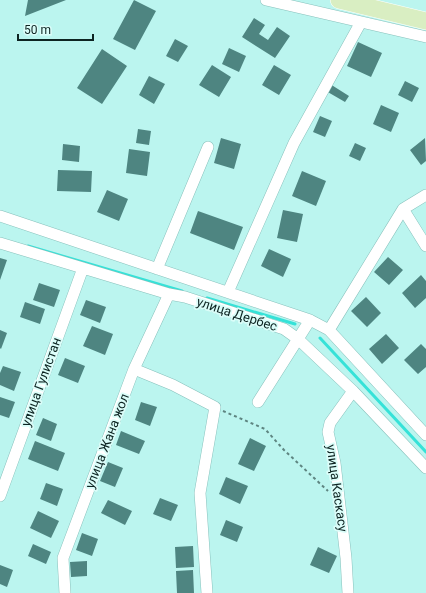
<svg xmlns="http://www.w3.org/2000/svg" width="426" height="593" viewBox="0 0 426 593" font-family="Roboto,sans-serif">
<rect width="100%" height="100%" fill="#bbf5ef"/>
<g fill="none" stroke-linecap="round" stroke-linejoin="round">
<path stroke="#36e2d8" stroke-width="3" d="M28,246L182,291
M207,298L295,324
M320,338L426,452"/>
</g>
<path fill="#4e8581" d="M28,0H66L25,16Z
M134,0L156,11L135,50L113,39Z
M254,18L265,25L259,34L268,40L277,27L290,36L275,58L242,37Z
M175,39L188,46L178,62L166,56Z
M358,42L382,53L371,77L347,66Z
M229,48L246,56L239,72L222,64Z
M102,49L127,66L102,104L77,88Z
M212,65L231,77L219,97L199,85Z
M274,65L291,75L279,95L262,85Z
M149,76L165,84L154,104L139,95Z
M405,81L419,88L412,102L398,95Z
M330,84L349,96L345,102L326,91Z
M381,105L399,113L391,132L373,124Z
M320,116L332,121L325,137L313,132Z
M138,129L151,131L149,145L136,143Z
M221,138L241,144L234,169L214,163Z
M425,138L426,161L421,165L410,150Z
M355,143L366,148L360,161L349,156Z
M63,144L80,146L79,162L62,160Z
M129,149L150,152L147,176L126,173Z
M58,170L92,171L91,192L57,191Z
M302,171L326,181L316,206L292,196Z
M107,190L128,199L119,221L97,212Z
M283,210L303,214L297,242L277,238Z
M198,211L243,227L234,250L190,233Z
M269,249L291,259L283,277L261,266Z
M388,257L403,270L389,285L374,272Z
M0,258L7,260L0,280Z
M421,275L426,281V298L415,308L402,293Z
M39,283L60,290L54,307L33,300Z
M366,297L381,313L367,327L351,311Z
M86,300L106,307L100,323L80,315Z
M25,302L45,309L40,324L20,317Z
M92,326L113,334L105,355L83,346Z
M0,330L7,333L1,349L0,348Z
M386,334L399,348L382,364L369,349Z
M421,344L426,349V367L418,374L404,360Z
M65,358L85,366L78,383L58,375Z
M3,366L21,372L14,391L0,385V373Z
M0,397L15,402L9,418L0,415Z
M141,402L157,407L150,426L135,420Z
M43,418L57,424L51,441L36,435Z
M121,431L145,441L139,454L116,445Z
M250,438L266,446L254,471L238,464Z
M35,441L65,453L58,471L28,459Z
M108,462L123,468L115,487L100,481Z
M226,477L248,486L240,504L219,494Z
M46,483L63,489L57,506L40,499Z
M160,498L178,505L171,521L153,514Z
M108,500L132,511L125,525L101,513Z
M38,511L59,521L51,538L30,528Z
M226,520L243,527L237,542L220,535Z
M82,533L98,539L92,556L76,550Z
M33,544L51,552L46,564L28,556Z
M193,546L194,567L176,568L175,547Z
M318,547L337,556L329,573L310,565Z
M87,561V576L71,577L70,562Z
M0,565L13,570L7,587L0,584Z
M193,570L194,593H177L176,571Z"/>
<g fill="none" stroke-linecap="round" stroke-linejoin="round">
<g stroke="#88c1bc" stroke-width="12">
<path id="street" d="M266,0L426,37
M403,209L426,246
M0,216L310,320L329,330L426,435
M0,243L169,294L185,297L284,329L298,339L353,391L426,468
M157,269L208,147
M228,292L294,143L361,22
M329,330L403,209L426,195
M134,369L173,385L215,407L200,493L207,593
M258,402L310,320
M0,496L83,268
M65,593L63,558L134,369L169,294
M348,593L346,558L335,463L328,432L330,423L353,391"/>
</g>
<g stroke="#fff" stroke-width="18">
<path id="primary" d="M339,0L426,21"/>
</g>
<path stroke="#5e8581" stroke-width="2" stroke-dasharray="3 3" stroke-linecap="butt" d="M223,411L265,429L284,450L328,491"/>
<use href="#street" stroke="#fff" stroke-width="11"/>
<use href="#primary" stroke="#d9eec2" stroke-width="17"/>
</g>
<g text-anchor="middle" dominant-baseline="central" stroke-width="3.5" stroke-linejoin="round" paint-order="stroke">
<g font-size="13" fill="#0d2422" stroke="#dbfdf9">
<text transform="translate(237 314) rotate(18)">улица Дербес</text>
<text transform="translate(41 382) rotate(-70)">улица Гулистан</text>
<text transform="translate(107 441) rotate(-69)">улица Жана жол</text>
<text transform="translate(337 488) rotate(82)">улица Каскасу</text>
</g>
</g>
<path d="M18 34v6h75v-6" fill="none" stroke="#0d2422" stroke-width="2"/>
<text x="24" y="34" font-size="12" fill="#0d2422" stroke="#dbfdf9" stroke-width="3" paint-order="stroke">50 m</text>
</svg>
